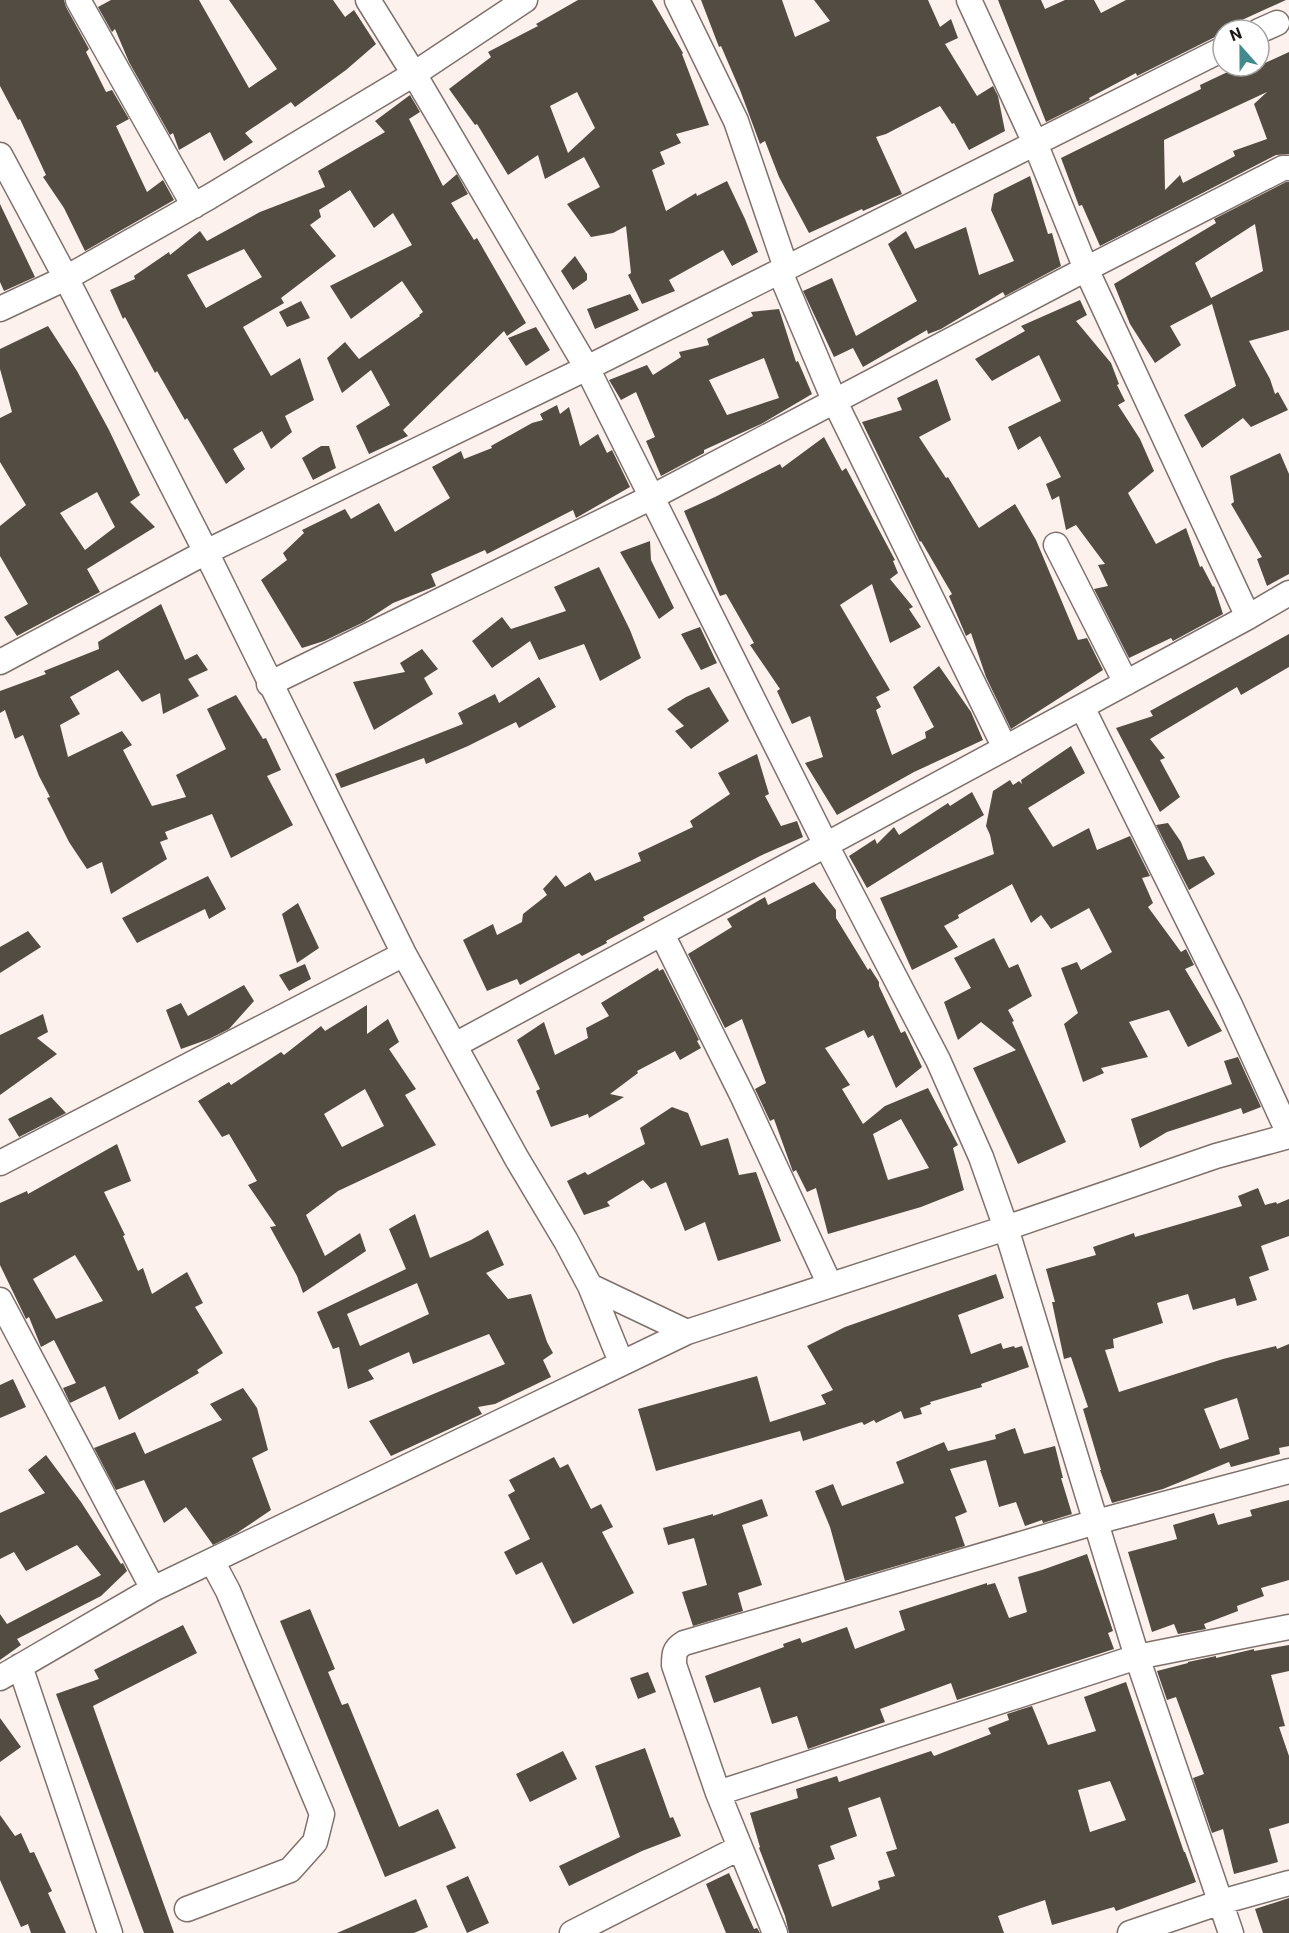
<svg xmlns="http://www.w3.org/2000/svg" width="1289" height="1933" viewBox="0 0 1289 1933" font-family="Roboto,sans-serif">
<rect width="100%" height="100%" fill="#fdf1ed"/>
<path fill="#534c43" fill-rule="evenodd" d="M0,0H64L66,7L89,49L86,52L106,92L112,90L129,119L116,126L147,192L163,180L174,200L85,251L64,208L43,177L46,175L20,119L18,120L0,86Z
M111,0H199L249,88L277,69L229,0H333L345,17L354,10L376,44L346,70L295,107L291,102L245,133L253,142L224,161L210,132L179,150L173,133L170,135L129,62L115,29L112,32L98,7Z
M578,0H652L683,53L682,54L709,125L676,134L681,143L660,152L665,164L652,170L666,211L696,193L697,196L727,181L745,219L758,252L732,266L723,250L669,280L675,291L642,304L628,275L631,273L626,226L613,233L591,237L567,204L600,187L584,157L545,179L538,155L508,175L477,124L475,125L449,89L491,57L488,52L538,26L536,24ZM577,92L595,128L568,153L550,106Z
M701,0H782L795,37L830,21L814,0H928L940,27L951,19L958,38L945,44L977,96L993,86L998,96L1005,131L969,150L954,123L952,124L940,106L886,134L876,137L902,194L863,211L862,209L809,233L779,177L765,141L760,144L740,90L721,46L719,47Z
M998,0H1041L1045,9L1065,0H1094L1101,13L1126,0H1286L1231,25L1233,30H1223V35L1217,36L1137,76L1136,73L1089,98L1090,100L1046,122Z
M1289,52V154L1276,155L1100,246L1082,205L1079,206L1061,158L1201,89L1200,85L1236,68L1239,75ZM1267,92L1254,104L1267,139L1233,151L1235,156L1183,183L1180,175L1165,190L1164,140Z
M410,95L420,112L409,119L443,186L457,174L468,194L451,203L474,240L477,238L526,323L507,336L504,331L403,430L408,436L369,454L356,426L390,405L371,370L342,393L327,358L345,342L359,359L420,316L419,315L423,312L402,281L351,319L330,286L412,245L393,213L374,228L350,190L319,210L321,217L310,225L336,256L281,298L284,303L243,327L271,376L300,358L314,400L285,416L292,432L271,449L262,431L233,449L245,469L226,484L187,418L185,420L157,371L155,373L125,317L123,319L110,290L135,279L134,276L169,252L170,255L200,231L207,241L260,212L325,187L318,171L385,132L375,121ZM244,249L262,277L206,308L187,275Z
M1030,176L1048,234L1052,233L1061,266L1005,296L1003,292L941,329L928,334L927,330L863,367L853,348L834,357L803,291L832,278L856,336L917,301L888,244L906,231L915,249L966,227L979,275L1014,261L991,210L994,194Z
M1286,182H1289V330L1249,341L1270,379L1275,394L1278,392L1288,410L1251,427L1243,418L1202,448L1184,415L1236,386L1212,304L1170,326L1181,345L1155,363L1130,324L1114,284L1216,223L1214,219ZM1255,224L1263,271L1211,298L1195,263Z
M0,204L35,277L4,291L0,282Z
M575,256L587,274V280L573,290L561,271Z
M630,294L639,310L595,329L587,309Z
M1080,300L1087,315L1076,321L1111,363L1119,384L1117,385L1125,401L1118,405L1140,439L1154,471L1128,493L1156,544L1186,528L1200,567L1202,566L1213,587L1214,586L1223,614L1173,641L1171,638L1129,658L1094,589L1108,586L1098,565L1105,564L1076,525L1066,530L1059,496L1052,500L1046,484L1061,477L1040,436L1018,450L1008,427L1061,401L1039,355L992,381L975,359L1025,331L1021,326Z
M301,301L310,318L287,327L279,312Z
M779,309L796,362L798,361L812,394L761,424L704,450V453L661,476L646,441L655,437L636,392L621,400L609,380L647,365L653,375L681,357L679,352L709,345L707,339L753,316L751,312ZM764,358L779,398L727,415L709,380Z
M48,326L77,371L109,430L140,495L130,502L155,527L87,569L100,592L17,636L4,617L28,604L0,556V526L26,505L0,462V418L12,412L0,369V349ZM97,492L115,527L85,550L60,513Z
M536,327L550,350L526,366L508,338Z
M937,379L951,420L919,437L946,478L948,477L979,528L1015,504L1036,540L1078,640L1087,638L1103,670L1011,729L986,677L971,633L966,636L949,596L952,594L921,541L920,542L862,422L902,410L897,398Z
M557,405L560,414L569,407L580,446L598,434L607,453L612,450L630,487L576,518L573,510L487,554L485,550L431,574L436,586L393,603L364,622L324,641L302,648L261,580L287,560L283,553L304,533L302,530L345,509L351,519L379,503L395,532L450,498L432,467L461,451L464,459L492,448L491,446L532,423L543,420L540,414Z
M824,437L842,471L846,468L895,560L893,561L898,573L890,579L913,607L909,609L921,627L890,643L872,584L840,605L890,690L876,697L881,707L876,710L892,755L926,738L925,732L934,727L913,687L939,666L971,712L983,740L914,772L837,815L805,763L823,757L810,716L792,724L777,691L780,689L750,645L754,643L726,594L720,596L684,511L715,497L780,464L782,468Z
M321,446H329L336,468L313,480L302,458Z
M1280,453L1289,474V574L1267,586L1257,559L1262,557L1231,504L1234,502L1230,476Z
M650,541L651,560L674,608L659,619L620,552Z
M599,567L630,630L641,658L600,681L584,644L539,660L530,641L492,668L472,641L502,617L511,629L566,611L554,587Z
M161,604L185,660L197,654L208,670L188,679L199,696L163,714L160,693L142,702L118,670L70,697L80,714L60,725L68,757L122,731L132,745L123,750L152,806L186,797L176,775L226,749L207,709L236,695L263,739L266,738L281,770L267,776L293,825L231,858L212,814L165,832L168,839L160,842L167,859L111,894L102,862L87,869L69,842L47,798L50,797L39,776L23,735L15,739L5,710L0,713V691L30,680L46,674L44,671L99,649L98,642Z
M700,627L717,663L701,670L681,634Z
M1289,634V667L1241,695L1237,687L1150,739L1165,758L1160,760L1180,797L1160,812L1116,728L1153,716L1150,711Z
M422,649L438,669L424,678L433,694L374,730L353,682L405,672L400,663Z
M539,677L556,707L519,728L516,722L468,746L426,764L424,758L341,788L335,774L463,724L458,713L495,694L499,703Z
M709,687L729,721L691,749L675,731L684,726L667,709L686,697Z
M1071,746L1085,773L1028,808L1053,847L1089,828L1097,850L1130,836L1150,876L1142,878L1153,903L1148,907L1181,952L1186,949L1194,965L1185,969L1222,1031L1188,1047L1169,1010L1129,1022L1148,1057L1101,1068L1104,1073L1083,1082L1064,1024L1078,1013L1061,968L1077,962L1081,970L1112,952L1089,908L1051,929L1041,915L1031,923L1012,884L958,915L959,918L944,926L958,947L912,970L880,898L994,854L990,835L986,826L993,791L1010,780L1013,785L1019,781L1022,784L1021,780Z
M757,754L769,794L765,796L781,826L797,821L803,837L760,856L643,917L645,920L606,941L607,943L582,956L579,953L520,985L517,979L487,991L463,940L493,924L497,935L522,922L523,914L547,895L543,889L556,875L565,887L590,872L595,881L641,861L638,853L693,827L690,821L730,794L718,773Z
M972,792L984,815L867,888L849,856L875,839L877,844L894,827L899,835L948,803L950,806Z
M1168,823L1181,842L1188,860L1204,856L1215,874L1189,890L1156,825Z
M208,876L226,909L209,919L205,909L137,943L122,918Z
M814,882L836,910V918L868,970L870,968L879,982V986L901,1033L905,1031L922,1067L896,1088L873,1035L868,1038L864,1030L825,1048L850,1085L842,1089L863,1124L885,1106L928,1088L958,1145L953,1148L964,1190L921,1207L828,1234L816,1188L807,1192L796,1170L793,1172L774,1119L770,1121L755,1089L766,1083L742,1019L725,1028L688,954L732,927L727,919L765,897L768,905ZM901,1119L929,1168L888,1180L873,1134Z
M298,903L319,948L297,963L282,914Z
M28,931L41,947L0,973V947Z
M994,938L1009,968L1018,964L1032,996L1008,1010L1014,1021L1012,1022L1066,1142L1018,1164L973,1068L1016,1050L981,1022L958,1040L944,1002L971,988L954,958Z
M305,964L311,979L289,991L279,975Z
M658,968L659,971L663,969L699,1040L697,1041L701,1048L680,1060L675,1051L637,1071L638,1073L610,1094L624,1097L589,1118L588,1114L551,1127L536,1091L540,1089L517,1040L544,1022L555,1055L588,1038L586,1028L609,1016L601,1003Z
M244,985L254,1001L229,1029L209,1039L181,1049L166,1010L181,1003L188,1016Z
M367,1005V1034L388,1019L399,1042L389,1049L416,1089L405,1095L436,1145L338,1191L306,1215L325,1256L360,1233L366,1251L303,1293L297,1276L270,1227L276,1226L248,1185L257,1181L229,1134L222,1137L198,1101L229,1082L231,1085L281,1052L284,1055L321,1026L325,1031ZM365,1089L384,1126L342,1147L324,1114Z
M43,1014L48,1032L37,1038L57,1054L0,1095V1035Z
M1238,1057L1261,1107L1243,1114L1241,1108L1167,1132L1140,1148L1131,1119L1232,1084L1224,1061Z
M51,1097L66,1113L19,1137L8,1119Z
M672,1107L688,1113L701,1146L728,1138L739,1175L756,1172L781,1241L718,1261L705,1222L685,1231L666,1182L651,1189L643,1180L607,1202L610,1206L584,1215L567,1181L585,1172L588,1175L645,1144L640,1128Z
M117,1144L131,1181L104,1192L125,1235L123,1236L138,1271L143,1268L152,1294L187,1272L203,1303L195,1307L223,1353L197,1370L199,1373L119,1420L105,1386L70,1403L63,1388L76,1383L54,1340L41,1347L29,1317L26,1319L0,1265V1203L27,1191L28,1194ZM75,1255L103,1301L56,1319L33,1279Z
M1258,1188L1265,1205L1276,1202L1277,1204L1289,1199V1236L1261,1246L1269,1270L1249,1277L1257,1300L1237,1306L1235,1298L1193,1310L1188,1294L1157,1303L1163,1323L1113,1339L1114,1348L1105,1350L1119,1392L1223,1359L1276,1346L1277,1349L1289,1344V1446L1279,1448L1280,1454L1231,1467L1229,1462L1163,1489L1112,1503L1100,1470H1101L1083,1409L1088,1407L1071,1357L1064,1359L1052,1302H1055L1046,1269L1096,1255L1093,1247L1134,1233L1135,1237L1242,1206L1238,1196ZM1237,1398L1249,1439L1220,1449L1204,1409Z
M415,1214L430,1258L471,1240L488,1230L504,1265L486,1273L508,1299L531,1294L547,1342L553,1353L543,1360L551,1377L495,1404L478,1407L482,1414L391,1456L369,1421L505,1364L489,1334L413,1364L409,1352L368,1370L374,1379L348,1389L339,1347L333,1349L317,1312L406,1269L389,1229ZM417,1283L429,1314L360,1346L347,1314Z
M996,1274L1004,1298L958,1315L971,1354L1001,1343L1003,1349L1014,1346L1015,1348L1022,1346L1029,1367L981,1384L982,1387L930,1402L931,1404L920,1408L922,1414L904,1419L901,1411L876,1423L874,1420L864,1425L862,1422L803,1441L800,1431L656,1471L638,1409L757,1376L770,1422L826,1404L821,1395L833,1390L807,1346L845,1327Z
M13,1379L26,1407L0,1418V1385Z
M243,1388L257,1408L268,1450L252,1458L271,1510L237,1533L213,1545L186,1507L164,1523L144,1480L116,1490L94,1448L135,1432L145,1454L222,1420L210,1404Z
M1015,1428L1024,1454L1055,1446L1063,1478H1061L1072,1514L1043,1523L1042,1520L1025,1526L1016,1502L999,1507L986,1460L950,1469L967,1512L955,1517L965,1546L845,1581L830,1527L815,1491L833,1484L842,1506L904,1483L896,1462L944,1442L948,1451L996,1439L995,1435Z
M46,1455L81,1502L121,1564L123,1563L127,1571L101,1596L17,1639L21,1645L0,1660V1614L7,1624L101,1575L77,1545L26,1571L14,1552L0,1559V1513L45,1493L28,1470Z
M554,1457L560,1468L568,1464L591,1509L601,1504L613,1527L602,1532L634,1593L573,1624L542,1562L516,1575L504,1552L530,1539L508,1495L515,1491L509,1480Z
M762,1499L768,1516L742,1525L762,1585L738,1593L743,1611L693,1626L682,1592L707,1585L694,1538L668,1545L663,1528L713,1514V1516Z
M1289,1500V1580L1261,1588L1264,1596L1237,1606L1238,1611L1204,1624L1206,1629L1178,1634L1174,1624L1152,1632L1128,1552L1177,1539L1173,1525L1214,1513L1218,1525L1252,1516L1250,1510Z
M1087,1554L1113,1631L1108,1633L1114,1649L957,1700L951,1683L880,1709L885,1722L808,1749L797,1716L772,1724L760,1687L714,1703L705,1676L784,1647L783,1644L800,1638L802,1643L847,1627L855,1649L905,1630L899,1611L987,1583V1585L995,1583L1009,1618L1027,1612L1018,1577L1042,1570Z
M310,1609L335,1669L328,1672L342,1705L348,1703L399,1827L438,1809L456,1848L385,1877L280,1621Z
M183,1625L197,1653L93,1706L174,1933H144L56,1694L99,1679L94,1670Z
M1289,1645V1671L1271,1675L1285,1726L1279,1727L1289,1756V1823L1269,1829L1278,1862L1234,1874L1223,1829L1212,1833L1193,1778L1204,1774L1176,1697L1167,1700L1157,1671L1188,1663V1662L1216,1656V1658L1254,1649V1651Z
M648,1672L656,1692L638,1699L630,1678Z
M1126,1682L1184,1852H1185L1196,1882L1116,1911L1114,1907L1052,1925L1045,1900L998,1916L1004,1933H789L785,1916L759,1848L760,1847L750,1813L798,1798L796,1789L837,1776L839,1782L931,1751L934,1756L991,1734L988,1728L1009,1720L1007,1714L1032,1706L1048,1745L1096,1731L1084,1697ZM1110,1781L1126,1820L1090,1832L1078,1790ZM880,1797L897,1849L886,1852L895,1876L878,1881L880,1889L832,1907L818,1865L835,1859L830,1846L857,1836L848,1808Z
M0,1718L21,1747L0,1762Z
M645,1748L670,1818L673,1817L681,1836L642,1851L569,1886L559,1866L620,1837L595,1766Z
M563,1751L577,1779L530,1802L516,1774Z
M0,1815L15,1836L21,1833L30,1853L34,1852L52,1891L48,1893L66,1933H31L28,1924L21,1927L0,1880Z
M729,1873L754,1929L757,1928L760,1933H726L706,1884Z
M468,1876L489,1923L467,1933L446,1886Z
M1289,1898V1933H1263L1255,1909Z
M416,1899L428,1927L414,1933H337Z"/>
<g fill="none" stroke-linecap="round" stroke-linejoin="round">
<g stroke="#7e716c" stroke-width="27">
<path id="minor" d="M78,0L194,206
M368,0L414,74L587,368L826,845L938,1060L981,1157L1006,1228L1137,1657L1231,1933
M677,0L736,121L786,268
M1259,31L1277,23
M0,155L66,278L206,552L404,954L517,1159L566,1241L590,1286L621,1362
M780,272L834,400L1005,748
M0,309L66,278L209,197L414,74L525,0
M1056,545L1126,683
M1248,617L1289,593
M0,662L206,552L587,368L1223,49
M269,684L652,497L1086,269L1283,168H1289
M1082,707L1230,1005L1289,1134
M662,934L743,1097L830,1285
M455,1045L1248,617L1086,269L1035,143L969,0
M0,1163L404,954
M590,1286L687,1332
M0,1300L153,1589
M20,1666L110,1933
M0,1678L153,1589L687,1332L1006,1228L1216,1156L1289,1136
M718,1793L1137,1657L1289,1627
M187,1909L290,1870L315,1842L322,1814L228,1591L212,1561
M572,1933L739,1848
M775,1933L718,1793L674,1665C674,1654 674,1649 684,1643L1096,1522L1289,1471
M1130,1933L1221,1902L1289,1883"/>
</g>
<use href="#minor" stroke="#fff" stroke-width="24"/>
</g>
<g transform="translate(1241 48) rotate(339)"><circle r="28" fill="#ffffff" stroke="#a5a3a2" stroke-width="1.5"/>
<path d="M0-4.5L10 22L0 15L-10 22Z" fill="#428a8d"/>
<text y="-9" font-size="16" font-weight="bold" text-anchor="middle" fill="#1d1816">N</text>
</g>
</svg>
